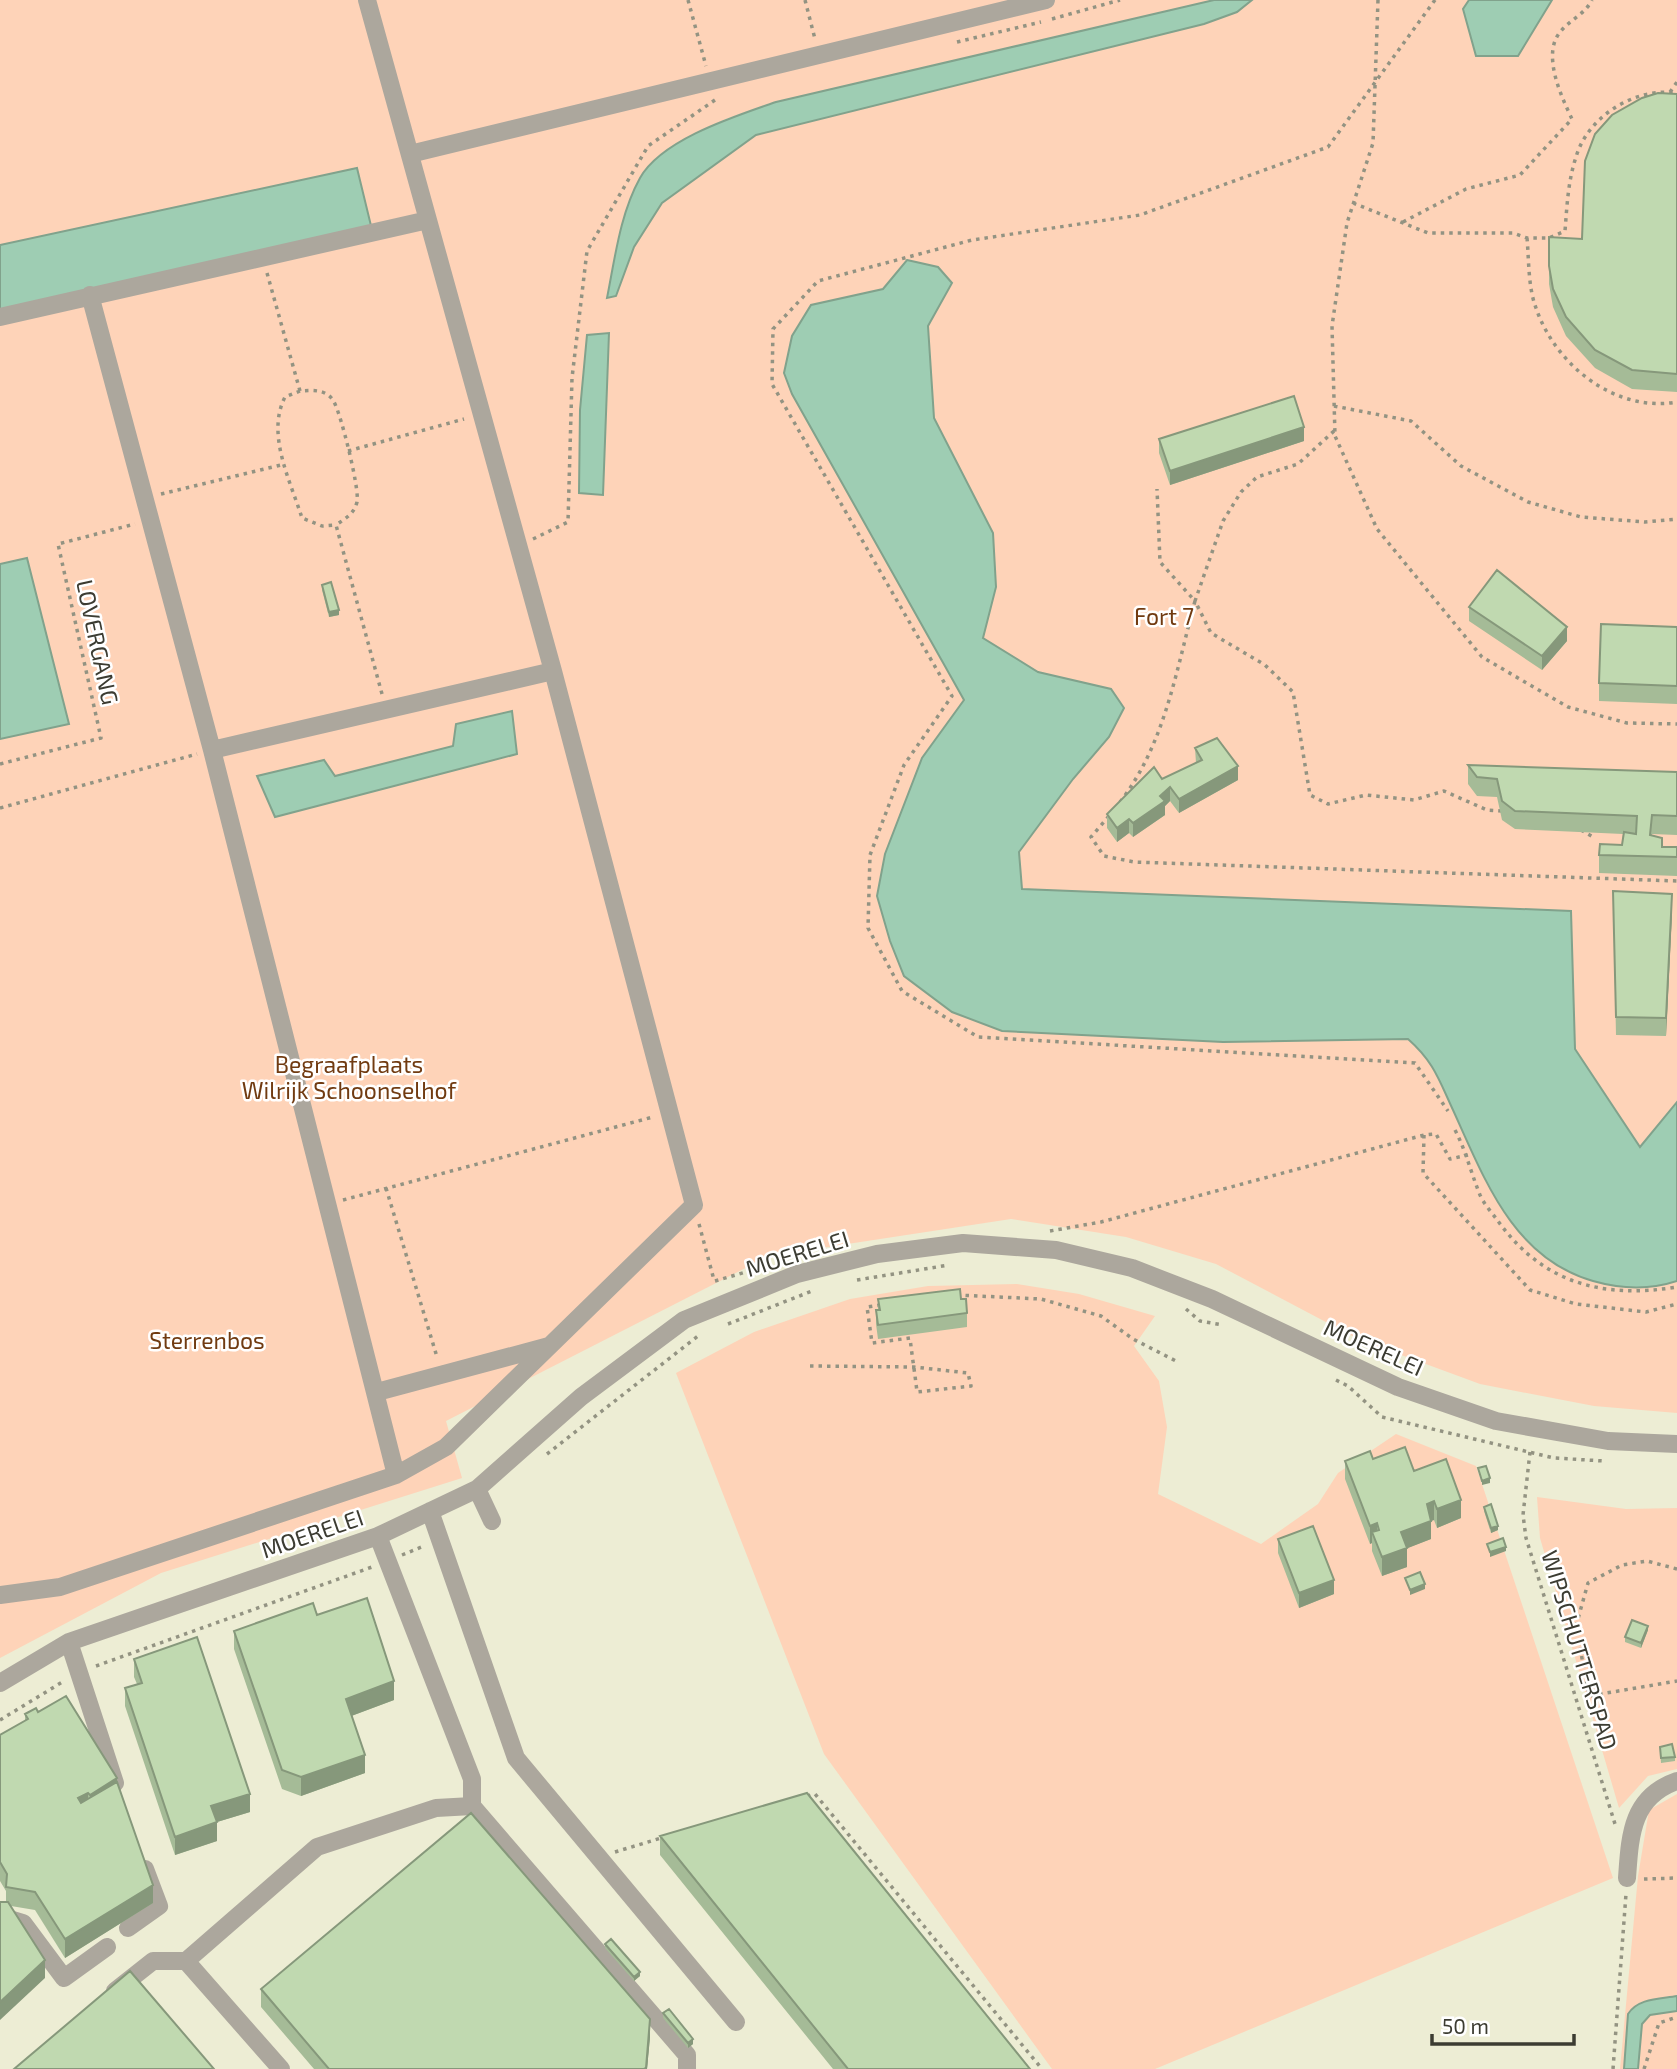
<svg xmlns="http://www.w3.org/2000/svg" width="1677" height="2069" viewBox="0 0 1677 2069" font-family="'Exo 2',sans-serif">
<rect width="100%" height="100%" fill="#ededd4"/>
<path fill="#fed3b8" d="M0,0H1214L776,102L726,119L674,145L641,176L616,296L634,247L662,203L756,135L1237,12L1252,0H1677V1413L1594,1406L1480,1384L1358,1339L1216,1264L1126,1237L1011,1219L769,1256L446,1421L462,1478L161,1573L0,1658Z
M1017,1284L1079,1294L1155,1316L1134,1346L1159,1381L1167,1427L1158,1494L1261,1544L1318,1504L1338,1473L1396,1434L1476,1466L1613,1878L1155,2069H1052L824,1754L676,1373L754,1332L850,1299L928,1286Z
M1537,1497L1626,1509L1677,1508V1769L1648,1776L1619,1808L1540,1538Z
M1677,1794V2069H1620L1638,1876L1649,1810Z"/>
<path fill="#9ecdb3" stroke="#81a28c" stroke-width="2" d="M1214,0H1252L1237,12L1204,24L756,135L662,203L634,247L616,296L607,298C615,258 620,214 640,178C662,139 736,116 776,102Z
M1469,0H1552L1518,56H1476L1463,9Z
M357,168L373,234L0,315V245Z
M907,260L938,267L952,283L928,326L934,418L993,533L996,587L983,638L1038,672L1111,689L1124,708L1109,737L1073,779L1019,852L1022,889L1571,911L1575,1049L1640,1147L1677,1102V1281C1650,1290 1621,1289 1593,1281C1513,1258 1485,1180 1453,1110C1439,1080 1434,1062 1408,1039L1223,1042L1002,1031L952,1012L904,976L890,941L877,896L885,854L922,758L964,700L792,394L784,373L792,336L811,305L883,289Z
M609,333L603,495L579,493L580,410L587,335Z
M27,558L69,724L0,739V564Z
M512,711L517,754L275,817L257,776L324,760L335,776L453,746L456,724Z
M1677,1996V2011L1650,2015L1642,2024L1638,2069H1624L1628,2014C1638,1998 1660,1999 1677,1996Z"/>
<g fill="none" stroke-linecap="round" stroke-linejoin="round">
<path stroke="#939382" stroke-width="3.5" stroke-dasharray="3.5 5" stroke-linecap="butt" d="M688,0L706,66
M805,0L815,39
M1378,0L1373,143L1347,223L1332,326L1335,436L1377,529L1482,657L1568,707L1627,723L1677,724
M1435,0L1328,147L1140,215L972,240L818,281L773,329L772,384L952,696L904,765L870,855L868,928L902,991L978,1037L1415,1063L1448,1111
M1052,19L1120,0
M957,42L1041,22
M1670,92L1677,82
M1353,203L1428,233H1513L1527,238H1549L1565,231C1567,206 1568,181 1576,157C1588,116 1635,87 1677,93
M1403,222L1466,189L1520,175L1572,119C1561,96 1541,53 1561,31C1571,19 1585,14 1592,0
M1527,238C1529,260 1528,287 1536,308C1555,364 1614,413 1677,402
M267,273L300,391C313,390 327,389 334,402C341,414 360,490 357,502C354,514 346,518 336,525L382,694
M300,391L285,397C266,434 290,480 302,518L322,526L336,525
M1334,406L1411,421L1461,466L1528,502L1581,517L1645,522L1677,519
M1334,431L1298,464L1257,477L1241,492L1223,521L1195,601L1211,633L1265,665L1293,692L1310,795L1328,804L1366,795L1414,800L1444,791L1487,810L1503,811
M348,451L464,419
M161,494L285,464
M533,539L568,522L572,378L587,251L648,146L715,100
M0,764L101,738L58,544L135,524
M1120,802C1165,744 1176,671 1195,601L1160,562L1157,489
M0,808L197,754
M1109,816L1091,837L1104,856L1134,862L1677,881
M1581,830L1593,837
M1455,1130C1466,1151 1471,1173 1480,1195C1484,1204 1492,1213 1498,1221C1543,1284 1604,1299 1677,1287
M1424,1135L1423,1173L1530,1290L1576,1304L1646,1312L1677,1304
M386,1188L437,1357
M343,1200L653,1117
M699,1224L714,1280
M1050,1231L1101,1222L1424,1135L1436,1134L1450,1159L1468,1155
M857,1280L949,1265
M715,1281L756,1269
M957,1295L1041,1299L1101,1316L1133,1339L1178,1362
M1186,1309L1200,1321L1223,1325
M728,1324L812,1291
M810,1366L914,1367L968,1373L971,1386L917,1392C915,1374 912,1356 910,1338L872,1343L867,1307L880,1305
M1336,1380L1348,1386L1382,1417L1554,1458L1604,1461
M1530,1452L1523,1515L1526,1538L1615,1824
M547,1454L698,1336
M402,1555L424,1546
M1677,1569L1647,1561L1622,1565L1588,1583L1576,1626L1589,1696L1677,1681
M96,1666L372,1567
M0,1720L64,1681
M807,1796L815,1794L1042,2069
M615,1852L661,1838
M1644,1879L1677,1878
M1613,2069L1626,1894
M1644,2069L1659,2023L1677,2017"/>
<path stroke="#aca79d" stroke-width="18" d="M410,154L1046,0
M90,295L212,750L396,1475
M0,317L428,220
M212,750L553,671
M377,1392L549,1346
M477,1489L492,1521
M430,1511L516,1758L736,2022
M378,1536L472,1779V1806L687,2055V2069
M0,1595L60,1587L396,1475L446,1447L694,1205L553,671L367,0
M69,1642L115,1783
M0,1683L69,1642L378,1536L477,1489L581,1397L684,1320L797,1274L877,1254L963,1243L1056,1250L1132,1268L1212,1299L1398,1387L1496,1421L1608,1441L1677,1444
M1627,1878C1630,1836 1631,1797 1677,1781
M0,1916L23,1923L64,1978L107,1947
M128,1928L159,1906L145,1869
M186,1961L281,2069
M115,1991L153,1961H186L317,1847L436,1808L472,1806"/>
</g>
<path fill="#a5bb97" d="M1677,94V392L1632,389L1595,368L1566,336L1553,307L1549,284V237L1582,239Z
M1159,439L1304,441L1170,485L1159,453Z
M322,585L339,615L329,617L322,590Z
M1469,607L1567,641L1542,670L1469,621Z
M1677,627V704L1599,701V683Z
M1195,748L1238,780L1179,813L1170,801L1165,806V815L1133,837L1129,833L1117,842L1107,828V814L1162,779L1196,763Z
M1468,765L1677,772V835L1652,834V835L1662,847H1677V876L1599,873V855L1622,845L1623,834L1515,829L1502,820L1497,797L1477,796L1468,784Z
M1613,891L1672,912L1666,1036L1616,1035Z
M878,1299H961L967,1313V1327L878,1339L876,1324V1310H878Z
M1373,1459L1414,1471L1461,1518L1437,1528L1434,1520L1431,1521V1539L1407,1548V1567L1382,1576L1372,1551V1543L1370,1544L1345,1479V1461Z
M1484,1507L1498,1530L1491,1533L1484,1511Z
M1278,1539L1334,1594L1299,1608L1278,1553Z
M317,1615L394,1700L351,1716L365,1773L301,1796L282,1789L234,1649V1631Z
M1648,1630L1641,1648L1625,1642V1637Z
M134,1659L250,1812L217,1822V1841L175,1855L125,1706V1688L137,1684L134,1677Z
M38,1712L117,1784L153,1903L65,1958L35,1910L11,1906L45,1978L6,1902V1891L0,1881V1735L25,1721V1714Z
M1660,1747L1675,1757V1761L1661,1763Z
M660,1836L1030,2069H833L660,1855Z
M605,1944L640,1976L634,1981L605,1948Z
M261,1989L650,2037L647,2069H314L261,2007Z
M663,2013L693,2044L688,2048L663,2018Z"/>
<path fill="#86987b" d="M1304,427V441L1170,485V471Z
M339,610V615L329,617V612Z
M1567,627V641L1542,670V656Z
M1238,766V780L1179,813V799Z
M1170,787V801L1165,806V815L1133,837V823Z
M1129,819V833L1117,842V828Z
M1672,894V912L1666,1036V1018Z
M1490,1478V1483L1482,1485V1481Z
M1461,1500V1518L1437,1528V1509Z
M1434,1501V1520L1431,1521V1539L1403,1550L1407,1548V1567L1382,1576V1557L1401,1532L1427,1504Z
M1377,1523V1542L1372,1532V1543L1370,1544V1526Z
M1498,1526V1530L1491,1533V1528Z
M1506,1547V1551L1490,1557V1552Z
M1334,1580V1594L1299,1608V1593Z
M1425,1584V1589L1410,1595V1590Z
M1648,1626V1630L1641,1648V1643Z
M394,1681V1700L346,1718V1699Z
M365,1755V1773L301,1796V1777Z
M117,1778V1796L90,1814V1795Z
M88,1793V1812L78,1798Z
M250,1794V1812L217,1822V1841L175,1855V1837L211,1806Z
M153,1885V1903L65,1958V1939Z
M45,1960V1978L0,2020V2002Z
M640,1972V1976L634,1981V1977Z
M650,2019V2037L647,2069H644Z
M693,2039V2044L688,2048V2043Z"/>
<path fill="#c0d9b0" stroke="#86987b" stroke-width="2" d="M1658,93L1677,94V374L1632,370L1595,350L1566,317L1553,289L1549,266V237L1582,239L1585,161L1595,134L1612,115L1642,98Z
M1294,396L1304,427L1170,471L1159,439Z
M1497,570L1567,627L1542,656L1469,607Z
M331,582L339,610L329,612L322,585Z
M1601,624L1677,627V686L1599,683Z
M1217,738L1238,766L1179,799L1170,787L1160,796L1165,801L1133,823L1129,819L1117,828L1107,814L1154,767L1162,779L1202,760L1195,748Z
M1468,765L1677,772V816L1652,815L1650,835L1662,838V847H1677V857L1599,855L1600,844L1622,845L1624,832L1636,834L1637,816L1515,811L1502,801L1497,779L1477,777Z
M1613,891L1672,894L1666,1018L1616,1017Z
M960,1289L961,1299H966L967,1313L878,1325L876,1310H880L878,1299Z
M1405,1447L1414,1471L1446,1459L1461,1500L1437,1509L1434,1501L1427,1504L1431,1521L1401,1532L1407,1548L1382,1557L1372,1532L1379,1530L1377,1523L1370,1526L1345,1461L1370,1451L1373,1459Z
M1486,1466L1490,1478L1482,1481L1478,1468Z
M1491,1504L1498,1526L1491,1528L1484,1507Z
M1313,1526L1334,1580L1299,1593L1278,1539Z
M1503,1538L1506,1547L1490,1552L1487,1544Z
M1420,1572L1425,1584L1410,1590L1405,1578Z
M367,1598L394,1681L346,1699L365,1755L301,1777L282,1770L234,1631L313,1603L317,1615Z
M1632,1620L1648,1626L1641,1643L1625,1637Z
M197,1637L250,1794L211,1806L217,1822L175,1837L125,1688L142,1683L134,1659Z
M66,1696L117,1778L90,1795L88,1793L78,1798L81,1803L117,1782L153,1885L65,1939L35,1892L6,1887L7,1874L0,1862V1735L28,1719L25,1714L36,1708L38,1712Z
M1672,1744L1675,1757L1661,1758L1660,1747Z
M807,1793L1030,2069H848L660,1836Z
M471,1813L650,2019L646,2068L644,2069H329L261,1989Z
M0,1902H8L45,1960L0,2002Z
M611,1939L640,1972L634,1977L605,1944Z
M130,1971L214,2069H14Z
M669,2009L693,2039L688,2043L663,2013Z"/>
<g text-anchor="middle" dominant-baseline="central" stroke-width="5" stroke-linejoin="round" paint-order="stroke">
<g font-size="23" fill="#713b11" stroke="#fff">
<text x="1164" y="616">Fort 7</text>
<text x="349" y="1064">Begraafplaats<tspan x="349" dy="26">Wilrijk Schoonselhof</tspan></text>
<text x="207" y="1340">Sterrenbos</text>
</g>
<g font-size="23" fill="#3c3c32" stroke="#fff">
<text transform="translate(98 642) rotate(78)">LOVERGANG</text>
<text transform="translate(797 1253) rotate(-17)">MOERELEI</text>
<text transform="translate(1374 1347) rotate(24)">MOERELEI</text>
<text transform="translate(312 1533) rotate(-19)">MOERELEI</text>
<text transform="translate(1580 1650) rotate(73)">WIPSCHUTTERSPAD</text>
</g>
</g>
<path d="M1432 2034v10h142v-10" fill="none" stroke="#3c3c32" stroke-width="3.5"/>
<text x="1442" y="2034" font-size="21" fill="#3c3c32" stroke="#ffffff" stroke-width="5" paint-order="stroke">50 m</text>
</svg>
